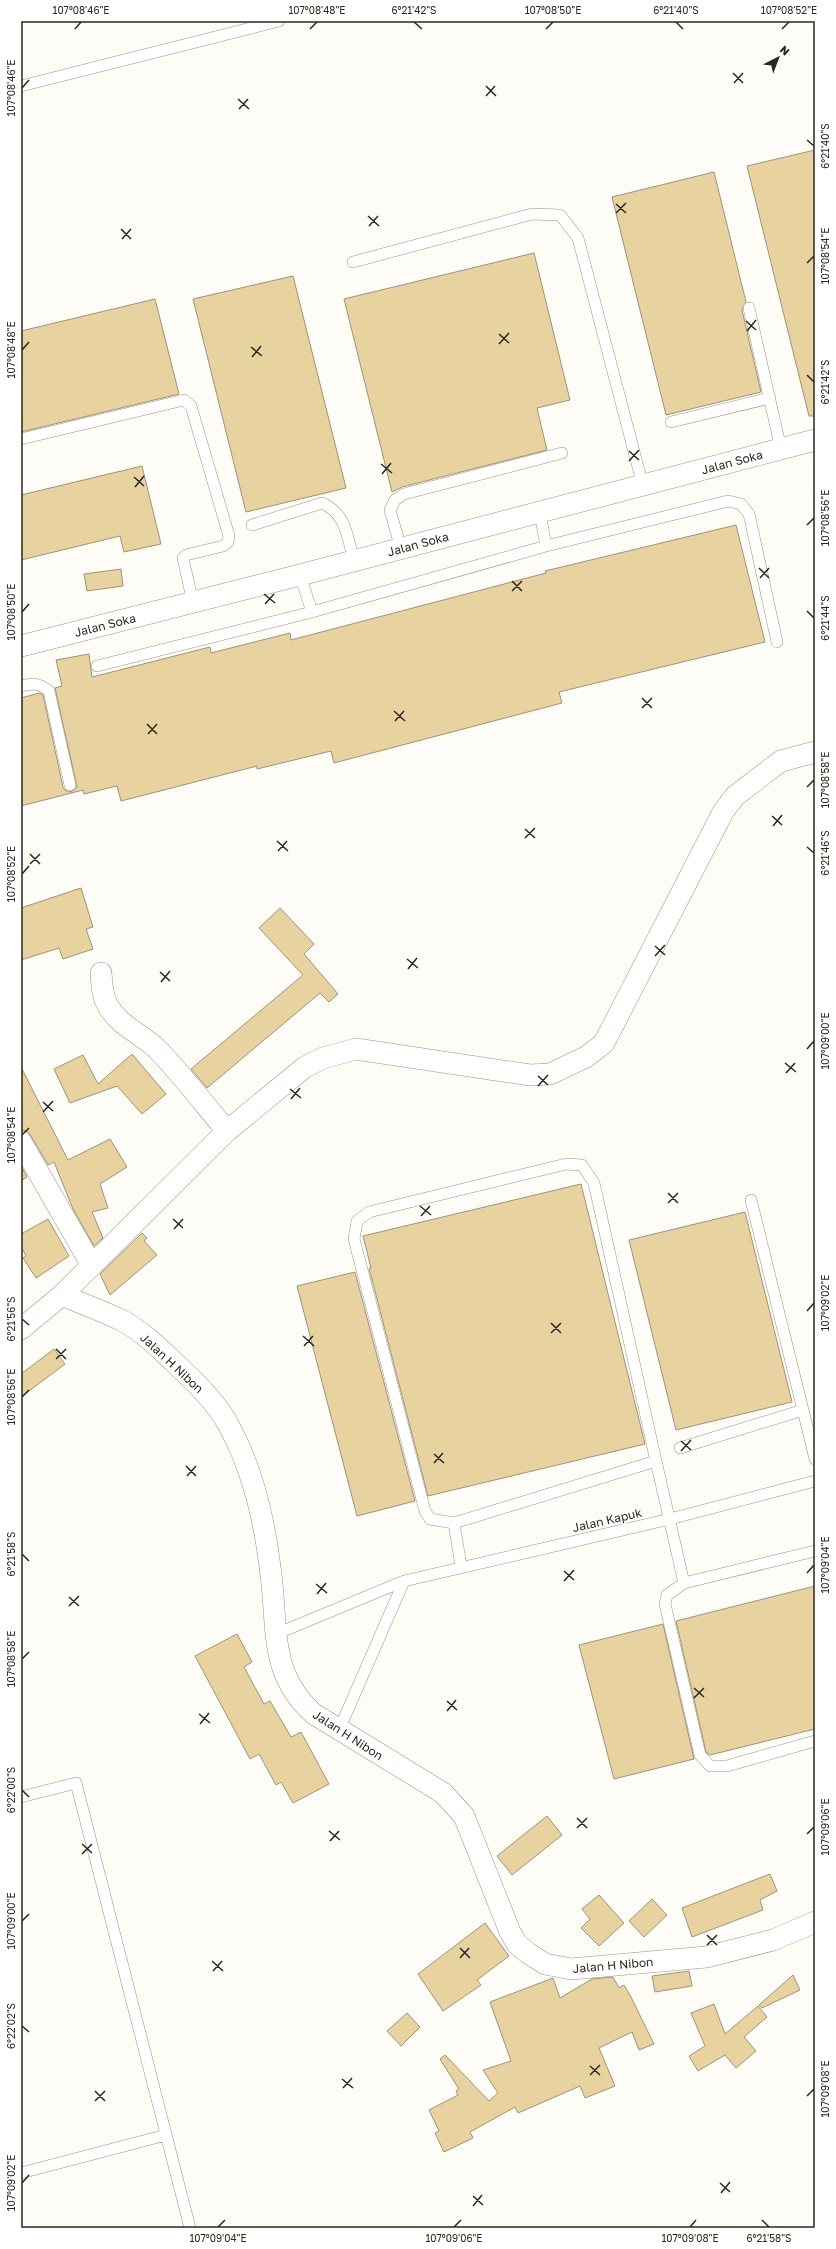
<svg xmlns="http://www.w3.org/2000/svg" width="836" height="2249" viewBox="0 0 836 2249" font-family="'Golos Text',sans-serif">
<rect width="100%" height="100%" fill="#fefcf7"/>
<path fill="#e8d3a0" stroke="#9c937c" d="M815,150V416H809L747,166Z
M714,172L746,302L742,310L761,392L666,415L612,197Z
M534,253L570,400L537,408L547,450L402,487L392,492L344,299Z
M293,276L346,488L246,512L193,299Z
M155,299L179,394L21,432V331Z
M142,466L161,544L124,552L120,536L21,560V495Z
M736,525L765,642L559,692L562,703L334,763L331,751L257,769V766L121,801L117,786L84,794L83,790L21,806V698L39,693L43,695L63,787L65,790L71,792L77,787L55,688L62,686L56,660L89,654L92,677L210,647L211,653L290,633L291,640L546,573L545,571Z
M121,569L123,586L87,591L84,574Z
M81,888L93,927L86,929L93,949L63,959L59,948L21,960V908Z
M280,908L314,944L304,954L338,994L329,1002L320,993L207,1088L191,1069L303,975L259,928Z
M132,1054L166,1094L142,1114L117,1086L70,1103L54,1069L83,1055L98,1084Z
M21,1067L68,1160L110,1139L127,1167L100,1184L108,1208L92,1212L103,1238L94,1246L73,1209L54,1162L48,1165L31,1136L27,1131L21,1130Z
M21,1166L27,1177L21,1181Z
M581,1184L645,1444L428,1496L369,1268H371L363,1236Z
M745,1212L792,1402L676,1430L629,1240Z
M48,1219L69,1256L36,1278L23,1258L26,1256L21,1246V1234Z
M142,1233L147,1238L144,1241L157,1255L110,1295L100,1274Z
M355,1272L415,1501L357,1516L297,1286Z
M54,1349L65,1364L21,1397V1374Z
M815,1586V1729L710,1755L706,1752L676,1621Z
M663,1624L694,1759L614,1779L579,1645Z
M237,1634L252,1662L244,1667L264,1704L270,1701L291,1737L301,1732L329,1784L293,1803L281,1782L276,1785L259,1754L250,1759L195,1656Z
M547,1816L562,1835L512,1875L497,1856Z
M770,1874L777,1891L760,1900L763,1910L692,1937L682,1908Z
M599,1895L624,1923L599,1946L581,1928L590,1919L582,1909Z
M652,1899L667,1915L644,1937L629,1921Z
M485,1923L509,1956L477,1980L481,1985L443,2011L418,1974Z
M689,1971L692,1986L655,1992L652,1976Z
M793,1975L800,1990L762,2008L759,2005Z
M613,1977L619,1988L624,1985L631,1997L654,2044L639,2050L632,2032L599,2048L615,2086L585,2098L580,2086L518,2113L515,2107L470,2132L473,2138L444,2152L435,2133L439,2131L429,2110L458,2095L456,2091L459,2089L440,2059L445,2055L489,2101L498,2093L483,2070L511,2061L490,2002L553,1978L560,1998L592,1979Z
M714,2004L725,2034L758,2006L767,2017L744,2037L756,2051L736,2068L725,2055L698,2071L689,2056L705,2046L691,2013Z
M407,2013L420,2027L401,2046L387,2031Z"/>
<g fill="none" stroke-linecap="round" stroke-linejoin="round">
<g stroke="#9c937c" stroke-width="12">
<path id="lane" d="M21,86L279,21
M353,262L532,214L560,215L578,238L643,486
M749,308L781,449
M671,422L770,398
M21,439L184,400L191,406L229,536L228,542L223,546L186,555L183,558L193,603
M540,513L546,546
M252,525L322,503C347,514 347,537 354,561
M401,549L390,510L395,500L404,494L562,453
M312,612L546,546L728,501L741,504L749,514L777,642
M97,666L312,612L300,575
M21,686C33,683 39,683 49,691L70,785
M751,1200L803,1410
M680,1448L803,1410L815,1459
M656,1461L684,1583L815,1551
M454,1523L430,1519L425,1511L354,1239L357,1221L369,1212L566,1164L582,1165L594,1183L656,1461L454,1523L461,1566
M684,1583L667,1595L665,1604L700,1755L710,1766H727L815,1741
M276,1634L404,1581
M339,1730L404,1581L670,1519L815,1481
M21,1797L76,1783L190,2228
M21,2173L166,2135"/>
</g>
<g stroke="#9c937c" stroke-width="22">
<path id="street" d="M21,646L300,575L815,440
M101,973C102,985 102,996 108,1006C120,1027 143,1034 159,1051C183,1076 204,1104 227,1131
M21,1142L91,1264
M62,1295L227,1131L305,1067L323,1058L356,1049L530,1075L550,1074L586,1057L604,1043L723,812L735,796L781,761L815,752
M21,1329L62,1295C82,1304 103,1311 123,1321C142,1331 159,1348 175,1363C193,1380 212,1398 225,1419C253,1466 265,1521 271,1575C278,1629 269,1674 314,1714L443,1793L464,1816L510,1932L517,1944L528,1953L545,1964L571,1969L706,1957L773,1940L815,1922"/>
</g>
<use href="#lane" stroke="#fff" stroke-width="11"/>
<use href="#street" stroke="#fff" stroke-width="21"/>
</g>
<path fill="none" stroke="#2b271e" stroke-width="1.5" d="M414,22L422,29M676,22L683,29M75,29L81,22M310,29L317,22M546,29L553,22M782,29L789,22M733,73L743,83M734,83L743,73M486,86L496,96M22,88L29,80M486,96L495,86M238,99L249,109M239,109L248,99M807,140L814,146M616,204L626,213M616,213L626,203M368,216L379,226M369,226L378,216M121,229L131,239M122,239L131,229M807,263L814,256M746,321L756,330M747,331L756,320M499,334L509,343M499,344L509,333M251,347L262,356M22,350L29,342M252,357L261,346M807,375L814,382M629,451L639,460M629,461L639,450M381,464L392,473M382,474L391,463M134,477L144,486M135,487L144,476M807,525L814,518M759,568L769,578M760,578L769,568M512,581L522,591M512,591L522,581M264,594L275,603M265,604L274,594M807,611L814,618M22,612L29,604M642,698L652,708M642,708L652,698M394,711L405,721M395,721L404,711M147,724L157,734M148,734L157,724M807,787L814,780M772,816L782,825M773,826L782,815M525,829L535,838M525,838L535,828M277,841L288,851M807,847L814,853M278,851L287,841M30,854L40,864M30,864L40,854M22,874L29,866M655,946L665,955M655,956L665,945M407,959L418,968M408,969L417,958M160,972L170,981M161,982L170,971M807,1049L814,1041M785,1063L796,1072M786,1073L795,1063M538,1076L548,1085M538,1086L548,1075M290,1089L301,1098M291,1099L300,1088M43,1102L53,1111M43,1112L53,1101M22,1135L29,1128M668,1193L678,1203M668,1203L678,1193M420,1206L431,1215M421,1216L430,1206M173,1219L183,1228M174,1229L183,1219M807,1311L814,1303M22,1319L29,1325M551,1323L561,1333M551,1333L561,1323M303,1336L314,1346M304,1346L313,1336M56,1349L66,1359M56,1359L66,1349M22,1397L29,1390M681,1441L691,1450M681,1451L691,1440M434,1454L444,1463M434,1463L443,1453M186,1466L196,1476M187,1476L196,1466M22,1554L29,1561M564,1571L574,1580M807,1573L814,1565M564,1581L574,1570M316,1584L327,1593M317,1594L326,1583M69,1597L79,1606M69,1606L79,1596M22,1659L29,1652M694,1688L704,1697M694,1698L704,1688M447,1701L457,1710M447,1711L456,1700M199,1714L210,1723M200,1724L209,1713M22,1790L29,1797M577,1818L587,1828M577,1828L587,1818M329,1831L340,1840M807,1834L814,1827M330,1841L339,1831M82,1844L92,1853M82,1854L92,1844M22,1921L29,1914M707,1935L717,1945M707,1945L717,1935M460,1948L470,1958M460,1958L469,1948M212,1961L223,1971M213,1971L222,1961M22,2026L29,2032M590,2066L600,2075M590,2075L600,2065M342,2079L353,2088M343,2088L352,2078M95,2091L105,2101M807,2096L814,2089M95,2101L105,2091M22,2183L29,2175M720,2183L730,2192M721,2193L730,2182M473,2196L483,2205M473,2206L482,2195M762,2220L769,2227M218,2227L225,2220M454,2227L461,2220M690,2227L696,2220"/>
<g text-anchor="middle" dominant-baseline="central" stroke-width="4" stroke-linejoin="round" paint-order="stroke">
<g font-size="12" fill="#2b271e" stroke="#fff">
<text transform="translate(732 462) rotate(-15)">Jalan Soka</text>
<text transform="translate(418 544) rotate(-15)">Jalan Soka</text>
<text transform="translate(105 625) rotate(-14)">Jalan Soka</text>
<text transform="translate(172 1363) rotate(43)">Jalan H Nibon</text>
<text transform="translate(607 1520) rotate(-13)">Jalan Kapuk</text>
<text transform="translate(348 1735) rotate(33)">Jalan H Nibon</text>
<text transform="translate(613 1965) rotate(-5)">Jalan H Nibon</text>
</g>
</g>
<rect width="836" height="2249" fill="none" stroke="#ffffff" stroke-width="44"/>
<g transform="translate(778 58) rotate(42)" stroke="#ffffff" stroke-width="3" paint-order="stroke">
<path d="M0-3L7 15L0 10L-7 15Z" fill="#2b271e"/>
<text y="-6" font-size="11" font-weight="bold" text-anchor="middle" fill="#2b271e">N</text>
</g>
<rect x="22" y="22" width="792" height="2205" fill="none" stroke="#2b271e" stroke-width="1.5"/>
<g font-size="10" text-anchor="middle" fill="#2b271e">
<text x="81" y="14">107°08'46"E</text>
<text x="317" y="14">107°08'48"E</text>
<text x="414" y="14">6°21'42"S</text>
<text x="553" y="14">107°08'50"E</text>
<text x="676" y="14">6°21'40"S</text>
<text x="789" y="14">107°08'52"E</text>
<text transform="translate(11 88) rotate(-90)" y="4">107°08'46"E</text>
<text transform="translate(825 146) rotate(-90)" y="4">6°21'40"S</text>
<text transform="translate(825 256) rotate(-90)" y="4">107°08'54"E</text>
<text transform="translate(11 350) rotate(-90)" y="4">107°08'48"E</text>
<text transform="translate(825 382) rotate(-90)" y="4">6°21'42"S</text>
<text transform="translate(825 518) rotate(-90)" y="4">107°08'56"E</text>
<text transform="translate(11 612) rotate(-90)" y="4">107°08'50"E</text>
<text transform="translate(825 618) rotate(-90)" y="4">6°21'44"S</text>
<text transform="translate(825 780) rotate(-90)" y="4">107°08'58"E</text>
<text transform="translate(825 853) rotate(-90)" y="4">6°21'46"S</text>
<text transform="translate(11 874) rotate(-90)" y="4">107°08'52"E</text>
<text transform="translate(825 1041) rotate(-90)" y="4">107°09'00"E</text>
<text transform="translate(11 1135) rotate(-90)" y="4">107°08'54"E</text>
<text transform="translate(825 1303) rotate(-90)" y="4">107°09'02"E</text>
<text transform="translate(11 1319) rotate(-90)" y="4">6°21'56"S</text>
<text transform="translate(11 1397) rotate(-90)" y="4">107°08'56"E</text>
<text transform="translate(11 1554) rotate(-90)" y="4">6°21'58"S</text>
<text transform="translate(825 1565) rotate(-90)" y="4">107°09'04"E</text>
<text transform="translate(11 1659) rotate(-90)" y="4">107°08'58"E</text>
<text transform="translate(11 1790) rotate(-90)" y="4">6°22'00"S</text>
<text transform="translate(825 1827) rotate(-90)" y="4">107°09'06"E</text>
<text transform="translate(11 1921) rotate(-90)" y="4">107°09'00"E</text>
<text transform="translate(11 2026) rotate(-90)" y="4">6°22'02"S</text>
<text transform="translate(825 2089) rotate(-90)" y="4">107°09'08"E</text>
<text transform="translate(11 2183) rotate(-90)" y="4">107°09'02"E</text>
<text x="218" y="2242">107°09'04"E</text>
<text x="454" y="2242">107°09'06"E</text>
<text x="690" y="2242">107°09'08"E</text>
<text x="769" y="2242">6°21'58"S</text>
</g>
</svg>
